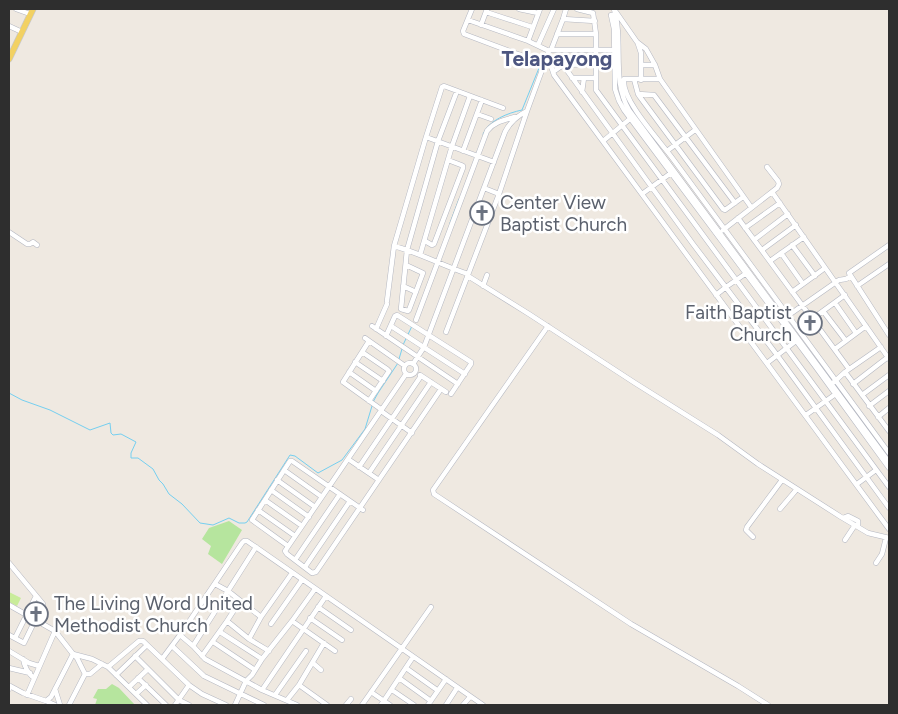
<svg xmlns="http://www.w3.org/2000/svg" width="898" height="714" viewBox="0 0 898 714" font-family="Figtree,sans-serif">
<rect width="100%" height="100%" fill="#efe9e1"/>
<path fill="#b6e59e" d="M229,521L242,530L222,564L208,554L211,546L202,539L209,528Z
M112,684L119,688L135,705H95L97,699L93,698L98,689H106Z"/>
<path fill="#c9ec9a" d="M9,592L21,598L17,606L9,602Z"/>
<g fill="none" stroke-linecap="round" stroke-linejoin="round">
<path stroke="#75cff0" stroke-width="1" d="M483,134C489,120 508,113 522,110L539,68L541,66
M450,223L459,199
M403,345L412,326
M399,359L402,349
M9,393L22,400L50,410L90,430L110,423L111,433L113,435L121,434L136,442L131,453V458H138L153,469L159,480L163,484L169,494L182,504L200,523L213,525L229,518L239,523H245L247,522L290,455L295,456L318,473L342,460L365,429L372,406
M373,402L378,393L398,363"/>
<g stroke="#b4b7c1" stroke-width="5.5">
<path id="minor" d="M16,9L30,14
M472,9L463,31L464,34L512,52L532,59L544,64L551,66L554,75L889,529
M519,9L538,13
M577,9L593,13L596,34V90L889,487
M614,9C624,42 611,80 629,110L889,462
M486,12L532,27
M616,12L637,42L646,49L655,65L660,79L751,207
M616,15H611L614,29L615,89L619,101L624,110L815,366L889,468
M563,19L595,21
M468,20L528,41L549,51
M481,25L487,9
M9,26L22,32
M557,34H596
M528,41L540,9
M638,44L641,53V80
M538,45L554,9
M551,50H615
M563,65L693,244L777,355L889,508
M641,65H655
M553,72L563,65L596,64
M572,78H596
M624,79C621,100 660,141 673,159C745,257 817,355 889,453
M624,79H660
M634,79L638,94L640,97L723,209L725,210L743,197
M582,92L584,78
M638,94L654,95L735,203
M477,114L491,119
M426,137L494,162
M603,141L631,118
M463,151L482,100
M667,151L695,130
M484,188L499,194
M772,192L889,359
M642,194L671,173
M738,218L849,369
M745,228L780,203
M723,230L777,188L779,184L778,181L767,167
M9,232L27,244H30L33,242L37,245
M754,240L788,214
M425,241L432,245L434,244L463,168V166L461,165L448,160
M792,245L815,276
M889,245L849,273L889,335
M394,246C420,253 443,266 468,274
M762,250L796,225
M781,253L803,284
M420,255L452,146L470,96
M770,261L804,237
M406,265L423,273L409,310L408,311L401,309L407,250L438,141L457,91
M468,276L529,314L635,383L718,435L758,464L841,517L868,533L889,538
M403,286L416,292
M483,286L487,275
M857,286L889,264
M792,292L825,268
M716,295L726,287L745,274
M387,301L394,246L426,137L442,87L444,86L503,108
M835,303L856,333
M823,311L846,341
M786,317L839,280L846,279L851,276
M812,319L845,295
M416,320L487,131C494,122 504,120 515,117
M372,326L458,384
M391,326L465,374
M548,326L433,490L434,494L631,624L738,686L768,705
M376,329L387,304
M446,332L499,194L527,111
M386,336L395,316L397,315L471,362V364L451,394
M365,338L405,366
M369,341L343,382L382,410
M835,349L866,326
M362,352L387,369L389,371L369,401
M355,362L383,381
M404 369a6 6 0 1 1 12 0a6 6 0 1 1-12 0Z
M767,363L796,341
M413,364L424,347L505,132C510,122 517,116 527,111L549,51L551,50L563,19L566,9
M349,372L376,391
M845,372L889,431
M406,374L285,551L287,554L312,573L316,572L441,389
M420,375L446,392
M834,382L845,372L881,347
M853,384L888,357
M862,395L889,375
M869,406L889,391
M381,411L412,433
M806,415L837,393
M878,417L889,408
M348,459L379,480
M359,467L421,376
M284,470L322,497
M369,473L431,382
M277,480L315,507
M857,484L876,470
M271,490L309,517
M265,500L302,526
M780,509L797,489
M258,510L295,536
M843,518L848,516L858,521V527
M753,537L746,530L747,527L782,480
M845,540L855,525
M288,546L252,520L290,461H292L363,510
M295,560L340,494
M9,563L43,604L24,643L9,635
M876,563L882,554L886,538
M305,567L350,501
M215,584L228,591L261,617
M9,605L55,631L73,654L92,659L108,667L139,641H143L189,685L202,694L226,705
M318,607L351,630
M310,618L342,640
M227,621L249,639L269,651
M292,621L335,651
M271,624L302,580
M220,632L262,659
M180,635L193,646L205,659L262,690L297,705
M15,638L36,596
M249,639L261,617L292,573
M213,642L255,670
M172,646L204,676L264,705
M193,646L256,547
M9,651L29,663L39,666
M135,656L179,700L189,705
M202,656L227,621L240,601
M23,659C24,665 28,674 34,678
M162,659L180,635L242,543L244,541H247L483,705
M313,663L321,670
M108,667L147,705
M9,668L30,673
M406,668L437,690
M116,675L147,645
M138,678L166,705
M399,678L431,701
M299,685L327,705
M129,687L148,669
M9,689L10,686L23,693L46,701L51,697L73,654L77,658L85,674H90L102,664
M55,689L60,705
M262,690L326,596
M392,690L414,705
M371,692L390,705
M136,694L146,685
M27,695L55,631
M275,695L306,651
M287,700L299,685L324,643
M46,701L55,705
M69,705L85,674
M175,705L189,685
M235,705L246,681L252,675L262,659L292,621L315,589
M346,705L351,699
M362,705L431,607
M381,705L413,657
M428,705L446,679
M446,705L457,688
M463,705L470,697"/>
</g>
<g stroke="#c9c9c9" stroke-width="7">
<path id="major" d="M9,59L33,9"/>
</g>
<use href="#minor" stroke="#fff" stroke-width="4.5"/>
<use href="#major" stroke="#f2d163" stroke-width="5.5"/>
</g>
<defs>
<g id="church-ring" transform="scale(1.25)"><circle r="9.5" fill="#fff" stroke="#6b7280" stroke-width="1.5"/><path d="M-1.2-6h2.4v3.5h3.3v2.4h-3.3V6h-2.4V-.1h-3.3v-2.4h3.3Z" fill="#6b7280"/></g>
</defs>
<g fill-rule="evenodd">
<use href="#church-ring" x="482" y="213"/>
<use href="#church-ring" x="810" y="323"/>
<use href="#church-ring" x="36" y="614"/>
</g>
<g text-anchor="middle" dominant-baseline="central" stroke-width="5" stroke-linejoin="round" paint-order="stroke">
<g font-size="19" fill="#5b616d" stroke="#fff" text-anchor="start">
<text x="500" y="202">Center View<tspan x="500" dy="22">Baptist Church</tspan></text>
<text x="792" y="312" text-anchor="end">Faith Baptist<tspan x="792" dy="22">Church</tspan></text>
<text x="54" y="603">The Living Word United<tspan x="54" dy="22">Methodist Church</tspan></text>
</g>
<g font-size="21" font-weight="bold" fill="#4d5680" stroke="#fff">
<text x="557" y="58">Telapayong</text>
</g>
</g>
<rect width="898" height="714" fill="none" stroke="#2e2e2e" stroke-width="20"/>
</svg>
